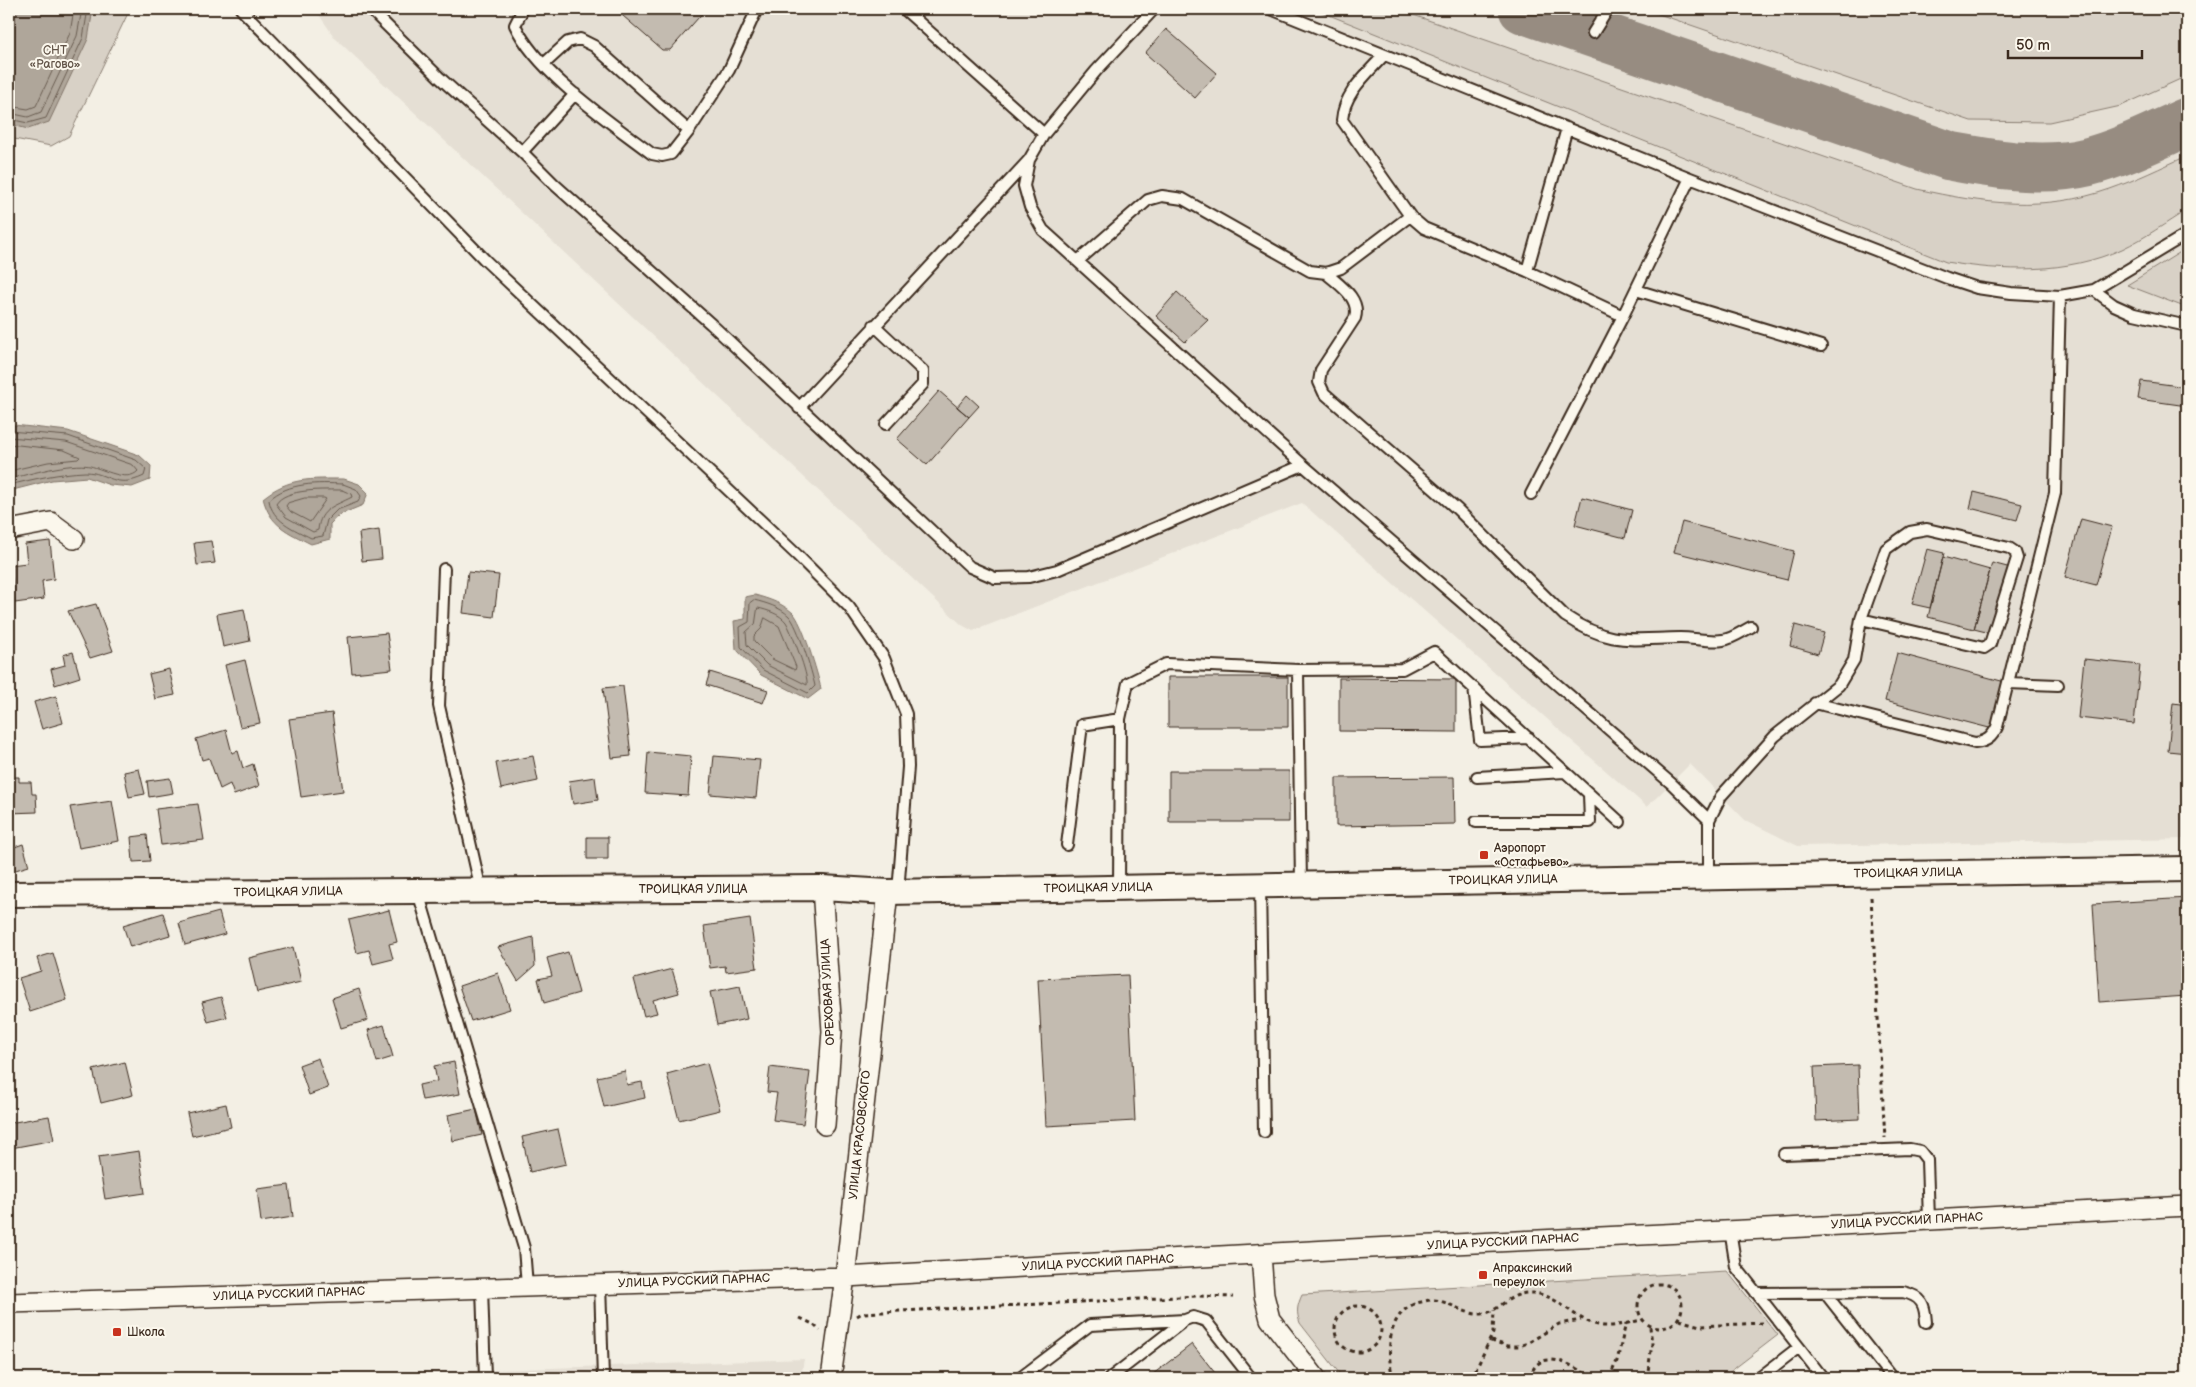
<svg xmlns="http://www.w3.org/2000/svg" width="2196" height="1387" viewBox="0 0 2196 1387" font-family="'Balsamiq Sans',sans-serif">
<rect width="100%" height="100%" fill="#f3efe4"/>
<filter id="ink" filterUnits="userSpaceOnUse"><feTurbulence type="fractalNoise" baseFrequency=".02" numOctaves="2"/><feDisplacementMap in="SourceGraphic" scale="10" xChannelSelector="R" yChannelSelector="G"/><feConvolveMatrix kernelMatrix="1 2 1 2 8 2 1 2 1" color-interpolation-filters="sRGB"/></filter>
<g filter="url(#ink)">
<path fill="#e5dfd4" d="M315,9H2187V839L1798,846L1745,820L1690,764L1647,807L1302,503L973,631L962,625L335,38Z
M804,1359L801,1378H263L494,1370Z"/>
<path fill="#d8d1c6" stroke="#8a7e72" d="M9,9H130L69,136L51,146L9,138Z
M1314,9H1396L1917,189C1983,204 2045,212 2110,189C2136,180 2162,167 2187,156V210C2166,223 2145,238 2122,249C2067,274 2003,272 1946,262Z
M1644,9H2187V76L2121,106L2049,122L1971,121Z
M2187,248V308L2127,285Z
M1727,1271L1778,1335L1722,1378H1343L1300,1323C1296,1312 1297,1306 1302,1295Z"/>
<path fill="#afa69a" stroke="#817468" d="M9,9H93L88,39L49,122L28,129L9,124Z
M14,425L68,431L139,455L151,466L150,480L132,487L110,485L87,477L52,480L9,491V426Z
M344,479L359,484L368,493L363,505L339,515L330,524V539L311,544C288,532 270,526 263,498C289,477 311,479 344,479Z
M755,595C769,599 782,603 793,613C802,621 818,674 821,689L808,699L761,675L736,649L734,621L745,619V597Z"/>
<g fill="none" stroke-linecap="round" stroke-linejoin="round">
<path stroke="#695c50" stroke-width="1" d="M9,106L28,109L36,106L70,33L74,9
M9,113L28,117L41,112L77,36L82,9
M9,119L28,123L46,118L83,38L88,9
M9,431L68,436L136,460L146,469L144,476C115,490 108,472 85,472C59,473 34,479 9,485
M9,437L66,442L133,465L138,471C127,483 104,469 90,466C69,462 30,474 9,479
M9,444L64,450L80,457L78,459L48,462L9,471
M343,484L356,489L361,496L358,502L337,510L327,520L323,536L311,538C294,529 272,521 269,500C288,482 318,483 343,484Z
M342,490L351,494L352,497C335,506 320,508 318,530L313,532L286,517L276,504C285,488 325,490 342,490Z
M305,498H324L326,499L310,522L291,512L286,506L288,503Z
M754,600C766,603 780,607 789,616C798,625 812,672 815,686L808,693L763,670L741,647L740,627L749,622L750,603Z
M758,608C767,610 780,614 786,622C791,630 809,676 807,685L767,665L747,645L746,632L755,624Z
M765,618L779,626L796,667L795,670L772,659L754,641V636L761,629Z"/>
<path stroke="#978c81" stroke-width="49" d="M1523,9L1950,156C1995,164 2042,173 2087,162C2122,153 2155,136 2187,122"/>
</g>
<path fill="#c3bbb0" stroke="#3b2a1e" d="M615,9H706L670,50H662Z
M1166,29L1217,73L1195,98L1145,53Z
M1177,292L1208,320L1185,342L1156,316Z
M2141,381L2187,387V406L2138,399Z
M939,391L969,417L927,465L897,439Z
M967,395L979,406L969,417L957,407Z
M1974,492L2022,504L2017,520L1970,508Z
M1582,497L1632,510L1625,538L1575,525Z
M2081,519L2112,527L2096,585L2065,577Z
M1682,522L1794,551L1787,580L1674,552Z
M379,530L382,559L362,561L359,533Z
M50,541L54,579L42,581L44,599L15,603L10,565L27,563L25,544Z
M211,541L215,563L197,565L194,543Z
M1927,549L1944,553L1930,608L1912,604Z
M1943,557L1990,570L1974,629L1928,617Z
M1992,563L2011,568L1990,633L1974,629Z
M468,572L499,575L494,617L463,613Z
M96,604L113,651L90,658L68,611Z
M244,609L250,641L223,647L217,614Z
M1795,625L1824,633L1818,654L1790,646Z
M387,633L392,669L352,673L348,637Z
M73,652L80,677L55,685L51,669L65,665L63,655Z
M1897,653L2005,682L1993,729L1885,701Z
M2084,659L2140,665L2134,724L2078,718Z
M245,660L260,723L240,727L225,665Z
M169,669L175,695L155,699L149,674Z
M710,672L768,690L763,703L706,685Z
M1168,677H1288V727H1168Z
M1339,678L1456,679V732L1339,731Z
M623,686L631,756L612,758L603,688Z
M56,696L63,723L42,729L34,702Z
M2173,703L2187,705V753L2168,751Z
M332,713L343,791L301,797L289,719Z
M226,730L232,753L238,751L243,768L253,764L259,786L234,795L230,784L220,789L209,758L202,760L196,739Z
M648,752L691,756L688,796L645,793Z
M533,756L538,781L501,789L496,763Z
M714,756L760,760L756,798L710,794Z
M9,768H11V777H19V782H31L32,794H36L37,812L9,813Z
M139,769L145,794L129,797L124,772Z
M1169,771H1289V822H1169Z
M595,777L598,800L573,804L569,781Z
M1454,777L1455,824L1336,826V778Z
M170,778L173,793L149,797L147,781Z
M112,801L119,841L79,848L70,807Z
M198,804L204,840L161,845L156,809Z
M147,835L150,861L133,862L131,837Z
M587,837H608V859H587Z
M23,844L29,866L12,871L9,862V849Z
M2187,898V996L2099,1002L2093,904Z
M389,910L397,942L389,944L393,959L373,964L369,950L357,953L349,920Z
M219,912L225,934L185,945L179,923Z
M163,913L170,935L130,947L123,925Z
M750,919L757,968L726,972L725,966L710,968L704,926Z
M533,937L535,966L518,981L498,947Z
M293,947L301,982L257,992L249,958Z
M568,952L579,993L544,1003L538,979L552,976L547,958Z
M53,953L67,1000L30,1012L19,978L41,971L37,958Z
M672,969L679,993L653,1000L657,1013L644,1016L634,979Z
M498,973L510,1009L471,1021L459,986Z
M1128,975L1135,1121L1046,1126L1038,979Z
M740,986L747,1019L717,1025L710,992Z
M359,989L368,1020L341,1028L332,998Z
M221,997L227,1017L208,1022L202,1002Z
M384,1025L393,1057L377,1062L368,1030Z
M318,1058L328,1088L309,1095L299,1065Z
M125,1062L133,1095L101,1103L93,1070Z
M454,1062L460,1094L422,1100L419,1085L437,1081L434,1066Z
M707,1063L720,1110L679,1120L667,1074Z
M1858,1065L1860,1119L1816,1121L1814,1067Z
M770,1067L810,1072L803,1124L773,1120L777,1093L767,1092Z
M625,1071L627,1085L642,1082L645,1098L604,1107L597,1077Z
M226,1104L231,1127L192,1136L187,1113Z
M476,1109L482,1135L453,1141L448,1115Z
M49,1116L54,1140L11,1148L9,1123Z
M558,1129L566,1164L530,1172L522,1137Z
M139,1151L145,1193L105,1199L98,1157Z
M289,1185L293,1217L261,1222L257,1189Z
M1192,1344L1219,1378H1148Z"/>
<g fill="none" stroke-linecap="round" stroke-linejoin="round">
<g stroke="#3b2a1e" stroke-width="14">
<path id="service" d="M241,9L486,261L797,555L849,607L884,658L906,714L908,767L898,892
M370,9L440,78L522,152L555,185L711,324L970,567L995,578L1029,577L1057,570L1303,465
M523,9L515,25C537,73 610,122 652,154L662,156L671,154L689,131L729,70L757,9
M904,9L1044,134
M1154,9L1096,71L1044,134L1029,160L1024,186L1030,207L1043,230L1303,465L1672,784L1709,820V877
M1271,9L1690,178L1947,278L1977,288L2011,293L2060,296L2094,290L2187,234
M1593,33L1608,9
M1384,55C1366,75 1344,93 1342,120L1410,216L1424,228L1527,271L1623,316
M544,64L568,42L580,39L594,46L689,131
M522,152L575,94
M1079,260L1148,200L1162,196L1183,199L1310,271L1326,273L1341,268L1410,216
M1527,271L1567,128
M1326,273C1339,285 1361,298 1355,318L1321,370L1319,382L1324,393L1457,509L1565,616C1610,646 1630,639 1680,638C1694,638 1710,642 1723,640C1732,639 1743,631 1751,627
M1636,290L1821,346
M2094,290L2114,305L2134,314L2187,326
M874,325L923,371V384L886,424
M799,408L1029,160
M1531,494L1623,316L1690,178
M444,569L439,706L481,890
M1298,670L1402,669L1434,652L1620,822
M2008,683L2058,685
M1474,688L1480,740L1529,738
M1815,703L1975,743C1987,742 1992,737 1997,727L2055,493L2060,296
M1477,777L1565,772
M1709,820L1721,796L1775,736L1839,685L1854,660L1861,619L1886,549L1910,532L1927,529L2009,548L2015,552L2017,558L1990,644L1984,648L1861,619
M1476,822H1590L1589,794
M1067,845L1082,725L1120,719
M1260,885L1264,1132
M1119,888L1120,719L1128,683L1166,664L1298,670L1301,884
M418,892L524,1248L527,1286
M1784,1154L1910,1149L1920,1151L1927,1160L1929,1220
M1730,1230L1736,1267L1799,1347
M600,1284L603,1378
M482,1288L485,1378
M1756,1293L1903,1292C1922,1296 1925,1305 1926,1322
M1825,1293L1892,1378
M1020,1378L1090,1325L1185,1320
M1110,1378L1185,1320L1193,1317L1206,1321L1251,1378
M1759,1378L1799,1347L1823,1378"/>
</g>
<g stroke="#3b2a1e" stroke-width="22">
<path id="minor" d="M9,530L51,522L74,539
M822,888L832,1031L825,1125
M1261,1254L1264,1295L1270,1319L1316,1378
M9,1303L845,1277L1329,1250L1786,1228L2187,1206
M831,1378L845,1277L888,892"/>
</g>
<g stroke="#3b2a1e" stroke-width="28">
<path id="tertiary" d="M9,894L822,888L888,892L2187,869"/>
</g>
<path stroke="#3b2a1e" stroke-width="3" stroke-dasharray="4 4" stroke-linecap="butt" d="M1871,897L1885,1138
M1638 1306a22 22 0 1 1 44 0a22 22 0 1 1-44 0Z
M1335 1329a23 23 0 1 1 46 0a23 23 0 1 1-46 0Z
M857,1316L862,1313L1198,1296L1233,1297
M800,1318L813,1324L820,1331
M1679,1320L1700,1326L1762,1323
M1491,1341L1508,1346H1519L1528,1343L1559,1324L1581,1320
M1393,1378C1386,1352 1387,1309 1421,1302C1425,1301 1431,1299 1435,1300C1450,1302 1464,1314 1478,1314C1499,1315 1507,1291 1533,1293C1560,1295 1575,1323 1604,1326C1616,1327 1630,1322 1642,1320
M1472,1378L1493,1333L1494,1310
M1530,1378C1538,1344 1575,1366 1591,1378
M1609,1378L1617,1361L1626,1323
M1647,1378L1652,1344L1650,1327"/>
<use href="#service" stroke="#fbf7ec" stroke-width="10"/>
<use href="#minor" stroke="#fbf7ec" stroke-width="19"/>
<use href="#tertiary" stroke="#fbf7ec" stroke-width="24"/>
</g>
</g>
<g fill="#c8321e" stroke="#fbf7ec" stroke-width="2">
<rect x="1479" y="850" width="10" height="10" rx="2.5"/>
<rect x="1478" y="1270" width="10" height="10" rx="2.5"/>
<rect x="112" y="1327" width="10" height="10" rx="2.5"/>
</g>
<g text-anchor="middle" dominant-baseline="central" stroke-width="4" stroke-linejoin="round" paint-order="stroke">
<g font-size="12" fill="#625448" stroke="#fbf7ec">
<text x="55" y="50">СНТ<tspan x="55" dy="14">«Рагово»</tspan></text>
</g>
<g font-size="12" fill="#3b2a1e" stroke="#fbf7ec" text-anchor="start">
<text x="1494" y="848">Аэропорт<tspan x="1494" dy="14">«Остафьево»</tspan></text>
<text x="1493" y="1268">Апраксинский<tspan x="1493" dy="14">переулок</tspan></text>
<text x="127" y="1332">Школа</text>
</g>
<g font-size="12" fill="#3b2a1e" stroke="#fbf7ec">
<text transform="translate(1908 873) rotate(-1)">ТРОИЦКАЯ УЛИЦА</text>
<text transform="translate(1503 880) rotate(-1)">ТРОИЦКАЯ УЛИЦА</text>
<text transform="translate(1098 888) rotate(-1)">ТРОИЦКАЯ УЛИЦА</text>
<text x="693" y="889">ТРОИЦКАЯ УЛИЦА</text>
<text transform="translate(288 892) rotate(-1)">ТРОИЦКАЯ УЛИЦА</text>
<text transform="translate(828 992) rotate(-93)">ОРЕХОВАЯ УЛИЦА</text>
<text transform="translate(860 1135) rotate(-84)">УЛИЦА КРАСОВСКОГО</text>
<text transform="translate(1907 1221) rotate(-3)">УЛИЦА РУССКИЙ ПАРНАС</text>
<text transform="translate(1503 1242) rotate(-3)">УЛИЦА РУССКИЙ ПАРНАС</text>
<text transform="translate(1098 1263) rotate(-3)">УЛИЦА РУССКИЙ ПАРНАС</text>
<text transform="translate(694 1281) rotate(-2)">УЛИЦА РУССКИЙ ПАРНАС</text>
<text transform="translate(289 1294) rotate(-2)">УЛИЦА РУССКИЙ ПАРНАС</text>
</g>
</g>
<rect width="2196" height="1387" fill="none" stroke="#fbf7ec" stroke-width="30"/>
<rect x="15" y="15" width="2166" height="1357" fill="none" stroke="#3b2a1e" stroke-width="2" filter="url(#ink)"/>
<path d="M2008 50v8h134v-8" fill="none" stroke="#3b2a1e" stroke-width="2.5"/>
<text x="2016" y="50" font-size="15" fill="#3b2a1e" stroke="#fbf7ec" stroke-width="4" paint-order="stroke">50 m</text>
</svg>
